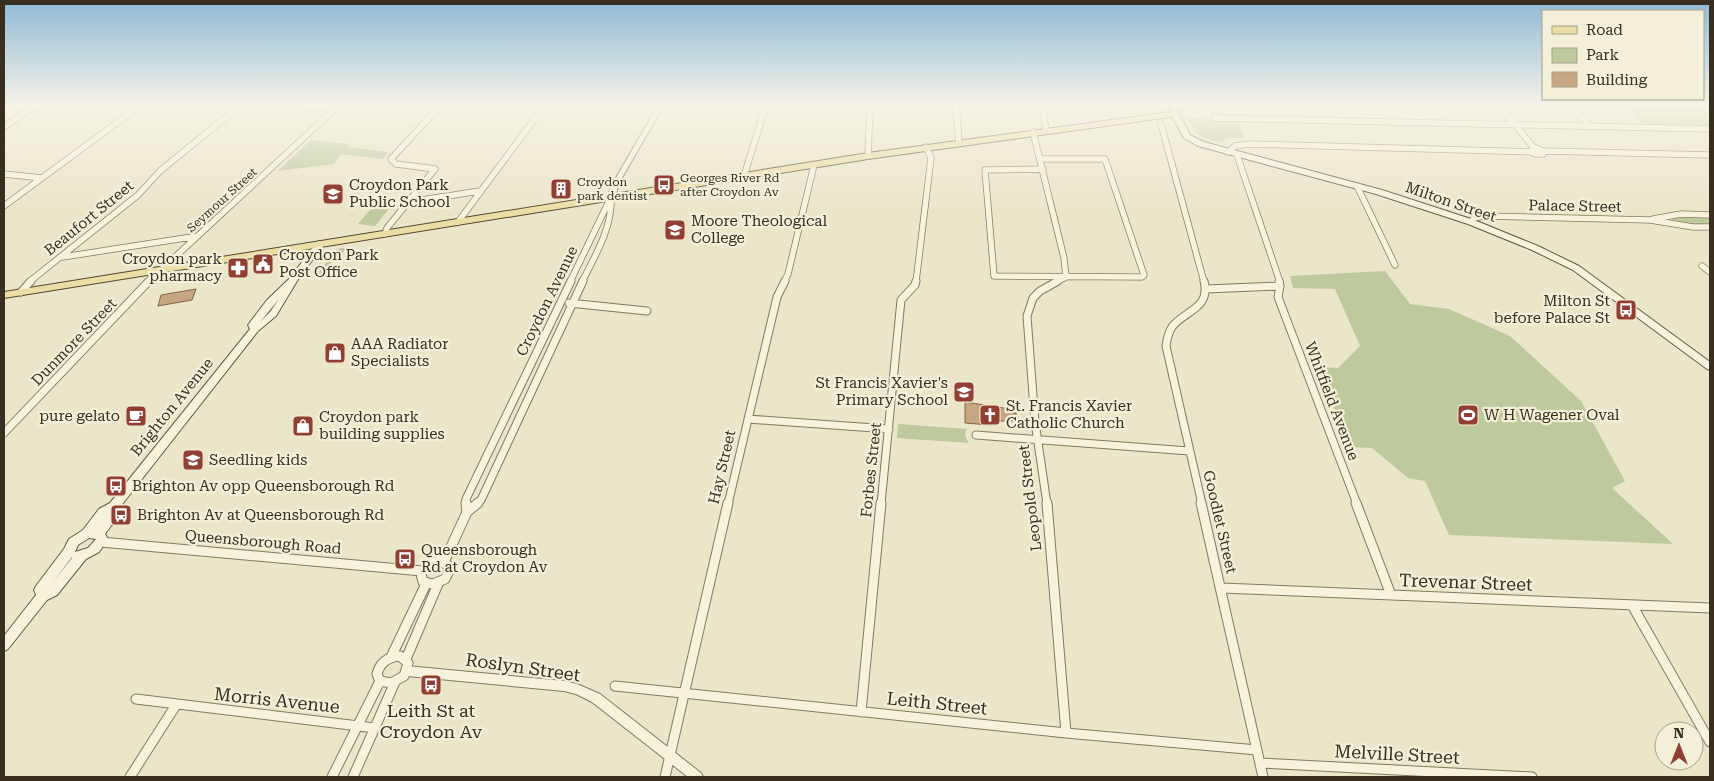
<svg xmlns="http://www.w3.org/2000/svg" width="1714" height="781" viewBox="0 0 1714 781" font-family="'Roboto Serif',serif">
<rect width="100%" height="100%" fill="#ebe5c9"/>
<path fill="#bec99d" d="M1626,105H1710V127L1645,126Z
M1187,118L1238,120L1245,138H1230L1219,142L1202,137L1197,134Z
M311,140L349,144L348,147L388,152L383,159L341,154L334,164L278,171Z
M375,204L392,205L375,226L358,224Z
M1686,217H1710V225L1693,224L1670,219Z
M347,247L341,255H337L327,268L330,269L328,272L332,273L329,277L316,276L337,249Z
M1385,271L1410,304L1449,309L1510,336L1581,401L1625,481L1612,488L1673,544L1449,535L1425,481L1408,478L1372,448L1350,447L1318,367L1338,368L1360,346L1335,289L1293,288L1290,276Z
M898,424L967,429C963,434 966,438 969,443L897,438Z"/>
<path fill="#c6a782" stroke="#846646" d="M560,183L571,184L563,196L552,195Z
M196,289L192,300L158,306L161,295Z
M965,402L1010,409L1011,413H1016V421H995V424L991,425L965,423Z"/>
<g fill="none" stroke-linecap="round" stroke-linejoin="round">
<g stroke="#86795f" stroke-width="7">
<path id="minor-far2" d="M297,105L334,108
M956,105L959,143
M1042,105L1046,130
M1499,105L1534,148
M1571,105L1590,126
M1215,118L1710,129
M1161,124L1204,282
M4,127L37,105
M1033,132L1064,258L1066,277
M1536,148L1543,151V154H1535L1530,151Z
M1543,151L1710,155
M1228,152L1235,146L1249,144L1531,152
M1237,155L1280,282
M868,156L870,105
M1040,159H1105L1144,275L1142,277L994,276L985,170L1043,169
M4,174L42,178
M744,176L766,105
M1357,186L1395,265
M408,202L480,191
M4,206L141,105
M1653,219L1681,214L1710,215
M458,222L545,105
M1471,222L1474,218L1483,216L1650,220L1693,227H1710
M385,234L387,228L435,169L396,164L391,159L441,105
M63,257L198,236
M1702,266L1710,272
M29,282L138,195L160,171L241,105
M148,282L339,105
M570,282L611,197
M582,282C595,256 613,226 611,197
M784,282L788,274L814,165
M916,282L931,158L926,147
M1056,282L1066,277"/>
</g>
<g stroke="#86795f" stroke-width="9">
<path id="minor-far1" d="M1279,281L1280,286
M1206,289L1280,286L1278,297L1357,504
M21,292L31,281
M569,303L647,311
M748,419L889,429
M4,433L149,281
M976,435L1189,451
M466,504V499L571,281
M476,504L481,500L583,281
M728,504L777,297L785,281
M881,504L901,300L915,285L916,281
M1047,504L1035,422L1027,316L1033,298L1040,291L1058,281
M1202,504L1166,346C1167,339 1168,333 1172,327C1185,310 1211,309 1204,281"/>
</g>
<g stroke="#86795f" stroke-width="11">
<path id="minor" d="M466,503L467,512
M1047,503L1066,733
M1201,503L1263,777
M1356,503L1391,595
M101,542L422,571
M440,561L449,566V571L445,579L433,584L423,582L421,574C425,566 431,562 440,561Z
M444,562L467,512L478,503
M1221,588L1710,608
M1632,605L1710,742
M400,656L408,663L404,676L391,683L380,681L377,674C380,662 388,657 400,656Z
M391,657L426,584
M406,659L438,584
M615,686L1066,733L1257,750
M136,699L375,728
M861,712L881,503
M1260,763L1532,777
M130,777L176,705
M332,777L380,681
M353,777L395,682
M665,777L728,503"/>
</g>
<g stroke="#86795f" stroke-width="2">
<path id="tertiary" d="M658,105H664L619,183L615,197L611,199L607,197L613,183Z
M407,666L564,681L577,684L600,694L701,773L703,777H688L592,702L576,694L564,691L407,676L403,675L401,671L403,667Z"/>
</g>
<g stroke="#685a42" stroke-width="2">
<path id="secondary" d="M1172,112H1178L1190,135L1204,142L1382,190L1474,220L1538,246L1579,266L1710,362V370L1707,369L1573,270L1532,250L1468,224L1376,194L1198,146L1184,138L1171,114Z
M320,241L324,244L297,281L276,316L258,331L120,507L121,512L119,515L105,534L108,539L99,552L86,559L57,595L47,600L8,649L4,651V636L36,595L34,590L36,586L64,549L69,539L83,530L99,509L110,503L250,329L248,325L267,300L290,278L317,242ZM279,299L270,312L261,321ZM89,538L96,539L88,548L75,552L78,545ZM72,557V558L53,582Z"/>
</g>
<g stroke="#554732" stroke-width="2">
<path id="primary" d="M1168,105H1176L1179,114L1178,116L868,159L4,298V292L868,153L1170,112Z"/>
</g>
<use href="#minor-far2" stroke="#f7f2dc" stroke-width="5.5"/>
<use href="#minor-far1" stroke="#f7f2dc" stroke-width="7"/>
<use href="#minor" stroke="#f7f2dc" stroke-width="9"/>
<use href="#tertiary" fill="#f7f2dc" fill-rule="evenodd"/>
<use href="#secondary" fill="#f7f2dc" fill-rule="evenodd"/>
<use href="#primary" fill="#ebdea4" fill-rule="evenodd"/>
</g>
<linearGradient id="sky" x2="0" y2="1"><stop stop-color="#8fb9d6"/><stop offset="0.49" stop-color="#f6f3e7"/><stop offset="1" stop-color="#f6f3e7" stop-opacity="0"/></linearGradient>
<rect width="1714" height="214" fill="url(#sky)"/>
<defs>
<g id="bus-square" transform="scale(1.125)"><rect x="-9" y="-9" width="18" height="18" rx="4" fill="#913e33" stroke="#f3efd8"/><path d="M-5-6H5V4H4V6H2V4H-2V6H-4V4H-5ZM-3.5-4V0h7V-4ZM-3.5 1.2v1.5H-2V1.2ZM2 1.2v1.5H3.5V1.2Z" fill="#fff"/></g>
<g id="building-square" transform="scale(1.125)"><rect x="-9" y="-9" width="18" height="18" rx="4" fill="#913e33" stroke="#f3efd8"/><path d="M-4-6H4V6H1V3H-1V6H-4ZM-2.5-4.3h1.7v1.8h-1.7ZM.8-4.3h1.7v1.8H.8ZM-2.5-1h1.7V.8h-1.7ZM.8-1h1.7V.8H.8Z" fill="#fff"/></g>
<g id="school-square" transform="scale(1.125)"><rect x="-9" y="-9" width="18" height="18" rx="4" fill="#913e33" stroke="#f3efd8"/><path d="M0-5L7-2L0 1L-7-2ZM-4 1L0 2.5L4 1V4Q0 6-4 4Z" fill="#fff"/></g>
<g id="civic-square" transform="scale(1.125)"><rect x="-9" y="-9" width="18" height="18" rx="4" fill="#913e33" stroke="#f3efd8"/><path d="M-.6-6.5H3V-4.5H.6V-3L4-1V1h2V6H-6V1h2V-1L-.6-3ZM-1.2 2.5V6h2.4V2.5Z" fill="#fff"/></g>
<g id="pharmacy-square" transform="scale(1.125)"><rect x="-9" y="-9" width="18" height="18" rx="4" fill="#913e33" stroke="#f3efd8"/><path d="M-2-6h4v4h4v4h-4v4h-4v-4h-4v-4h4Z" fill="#fff"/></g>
<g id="shop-square" transform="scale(1.125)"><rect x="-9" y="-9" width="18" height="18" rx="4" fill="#913e33" stroke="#f3efd8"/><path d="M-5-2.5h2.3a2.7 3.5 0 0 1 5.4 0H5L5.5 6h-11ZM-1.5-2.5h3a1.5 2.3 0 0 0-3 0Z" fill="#fff"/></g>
<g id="church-square" transform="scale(1.125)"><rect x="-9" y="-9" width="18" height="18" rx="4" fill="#913e33" stroke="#f3efd8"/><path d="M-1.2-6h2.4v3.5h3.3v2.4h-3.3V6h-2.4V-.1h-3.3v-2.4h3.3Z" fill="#fff"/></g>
<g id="stadium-square" transform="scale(1.125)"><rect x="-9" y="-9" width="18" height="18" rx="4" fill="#913e33" stroke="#f3efd8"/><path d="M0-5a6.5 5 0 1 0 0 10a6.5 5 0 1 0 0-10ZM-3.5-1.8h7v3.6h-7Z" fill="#fff"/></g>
<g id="cafe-square" transform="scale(1.125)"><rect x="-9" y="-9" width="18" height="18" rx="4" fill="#913e33" stroke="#f3efd8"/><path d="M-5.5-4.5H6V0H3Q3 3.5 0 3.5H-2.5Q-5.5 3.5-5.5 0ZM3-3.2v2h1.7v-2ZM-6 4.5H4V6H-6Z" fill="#fff"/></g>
</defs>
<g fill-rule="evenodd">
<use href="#bus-square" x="664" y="185"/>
<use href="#building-square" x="561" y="189"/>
<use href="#school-square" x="333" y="194"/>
<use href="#school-square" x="675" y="230"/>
<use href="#civic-square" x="263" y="264"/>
<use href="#pharmacy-square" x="238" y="268"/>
<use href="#bus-square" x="1626" y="310"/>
<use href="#shop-square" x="335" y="353"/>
<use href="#school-square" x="964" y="392"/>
<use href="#church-square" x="990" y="415"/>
<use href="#stadium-square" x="1468" y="415"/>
<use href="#cafe-square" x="136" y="416"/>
<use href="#shop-square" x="303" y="426"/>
<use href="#school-square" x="193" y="460"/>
<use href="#bus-square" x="116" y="486"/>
<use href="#bus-square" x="121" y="515"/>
<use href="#bus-square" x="405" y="559"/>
<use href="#bus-square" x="431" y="685"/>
</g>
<g text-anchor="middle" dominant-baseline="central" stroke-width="4.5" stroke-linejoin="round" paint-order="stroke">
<g font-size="12" fill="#382f21" stroke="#f3efd8" text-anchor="start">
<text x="680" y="178">Georges River Rd<tspan x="680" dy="14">after Croydon Av</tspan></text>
<text x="577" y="182">Croydon<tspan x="577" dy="14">park dentist</tspan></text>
</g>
<g font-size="12" fill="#382f21" stroke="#f3efd8">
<text transform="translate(222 200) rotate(-42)">Seymour Street</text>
</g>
<g font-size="15" fill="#382f21" stroke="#f3efd8" text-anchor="start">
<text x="349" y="185">Croydon Park<tspan x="349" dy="17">Public School</tspan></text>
<text x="691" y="221">Moore Theological<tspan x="691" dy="17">College</tspan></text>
<text x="279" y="255">Croydon Park<tspan x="279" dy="17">Post Office</tspan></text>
<text x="222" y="259" text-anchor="end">Croydon park<tspan x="222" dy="17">pharmacy</tspan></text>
<text x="1610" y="301" text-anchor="end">Milton St<tspan x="1610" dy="17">before Palace St</tspan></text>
<text x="351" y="344">AAA Radiator<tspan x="351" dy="17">Specialists</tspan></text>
<text x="948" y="383" text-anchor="end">St Francis Xavier's<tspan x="948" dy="17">Primary School</tspan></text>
<text x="1006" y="406">St. Francis Xavier<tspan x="1006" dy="17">Catholic Church</tspan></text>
<text x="1484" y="415">W H Wagener Oval</text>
<text x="120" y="416" text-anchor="end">pure gelato</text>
<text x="319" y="417">Croydon park<tspan x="319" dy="17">building supplies</tspan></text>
<text x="209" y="460">Seedling kids</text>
<text x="132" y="486">Brighton Av opp Queensborough Rd</text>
<text x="137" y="515">Brighton Av at Queensborough Rd</text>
<text x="421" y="550">Queensborough<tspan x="421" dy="17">Rd at Croydon Av</tspan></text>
</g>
<g font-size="15" fill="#382f21" stroke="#f3efd8">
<text transform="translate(1451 202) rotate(19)">Milton Street</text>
<text transform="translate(1575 206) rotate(1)">Palace Street</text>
<text transform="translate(89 218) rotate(-39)">Beaufort Street</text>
<text transform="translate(547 301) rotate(-64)">Croydon Avenue</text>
<text transform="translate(74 342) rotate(-46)">Dunmore Street</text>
<text transform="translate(1332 401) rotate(69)">Whitfield Avenue</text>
<text transform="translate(172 407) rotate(-51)">Brighton Avenue</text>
<text transform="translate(722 467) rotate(-77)">Hay Street</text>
<text transform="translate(871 470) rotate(-84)">Forbes Street</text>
<text transform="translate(1030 498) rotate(-97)">Leopold Street</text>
<text transform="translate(1220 522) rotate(77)">Goodlet Street</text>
<text transform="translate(263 542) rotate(5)">Queensborough Road</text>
</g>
<g font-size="18" fill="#382f21" stroke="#f3efd8">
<text transform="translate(1466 582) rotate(2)">Trevenar Street</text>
<text transform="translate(523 667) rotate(8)">Roslyn Street</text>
<text transform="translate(277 700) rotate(6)">Morris Avenue</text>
<text transform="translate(937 703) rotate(6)">Leith Street</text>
<text transform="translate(1397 754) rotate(3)">Melville Street</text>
</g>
<g font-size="18" fill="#382f21" stroke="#f3efd8">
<text x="431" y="710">Leith St at<tspan x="431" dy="21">Croydon Av</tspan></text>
</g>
</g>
<rect width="1714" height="781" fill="none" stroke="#382f21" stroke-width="10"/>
<rect x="1542" y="10" width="162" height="90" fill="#f3efd8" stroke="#a8a28f"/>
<rect x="1552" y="26" width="25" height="8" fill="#ebdea4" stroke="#a8a28f"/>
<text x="1586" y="35" font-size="15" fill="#382f21">Road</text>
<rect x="1552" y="48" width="25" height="15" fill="#bec99d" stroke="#a8a28f"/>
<text x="1586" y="60" font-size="15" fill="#382f21">Park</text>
<rect x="1552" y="72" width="25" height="15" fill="#c6a782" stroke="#a8a28f"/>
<text x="1586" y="85" font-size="15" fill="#382f21">Building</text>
<g transform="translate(1679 746)"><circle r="24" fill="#f3efd8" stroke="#a8a28f"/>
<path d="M0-4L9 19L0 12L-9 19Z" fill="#913e33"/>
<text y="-8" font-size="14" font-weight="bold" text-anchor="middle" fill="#382f21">N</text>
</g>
</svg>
